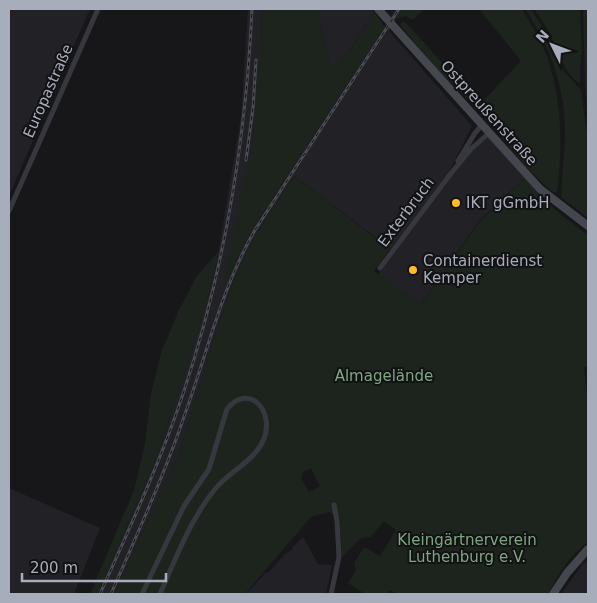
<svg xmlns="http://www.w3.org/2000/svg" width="597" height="603" viewBox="0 0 597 603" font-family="'DejaVu Sans',sans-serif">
<rect width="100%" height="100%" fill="#171619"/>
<path fill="#222226" d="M9,9H90L9,196Z
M248,9H262L261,43L258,92L252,144L228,279L240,251L253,228L385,27L395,9H402L389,31L472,126L448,174L391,249L294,176L256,235L237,271L215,335L179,454L114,594H98L157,457L197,334L215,272L241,117Z
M317,9H371L374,12L349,52L331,70Z
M488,135L526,177L479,221L420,306L378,275L451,176L473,149Z
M9,488L100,528L74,594H9Z
M303,537L318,564L332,565L326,594H246L266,572L268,573L285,554L292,550V548Z
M584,562L588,564V594H561Z"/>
<path fill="#1c241d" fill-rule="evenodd" d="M262,9H317L331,69L349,52L374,12L385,27L253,228L240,251L228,279H224L252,144L261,43Z
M402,9H424L413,20L406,16L396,19Z
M479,9H522C531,24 541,40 547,56C562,100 563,147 557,193L551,191L528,169L476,107L435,67L400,25L403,21L409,26L474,98L481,103L521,61Z
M525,9H531L551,41L563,70L581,90L588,142V218L561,197C562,174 565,151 565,128C564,84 549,45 525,9Z
M534,9H580L582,51L580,68V84C564,73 559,53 551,36C546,27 540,17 534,9Z
M583,9H588V118L585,86Z
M294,176L390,249L374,271L421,305L479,222L526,177C528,180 530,183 532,186C548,206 568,220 588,235V366L584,367L587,397H588V542C570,555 558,575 548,594H397L390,590L387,594H365L348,583L356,570L354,563L364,547L380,556L396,530L384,521L371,537L361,538L342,557L339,517L329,512L311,517L245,594H114L179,454L215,335L237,271L256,235ZM311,468L320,486L309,492L301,478L303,472Z
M218,252L215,272L197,334L157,457L98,594H90L134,490L145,443L151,393L161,353L178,312L196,277Z"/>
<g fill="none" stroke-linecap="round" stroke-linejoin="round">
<path stroke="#37383e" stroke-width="5" d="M458,161L475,133L482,125
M9,211L98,9
M380,268L452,172L472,148L489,133
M142,594L184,506L209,469L227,409C250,381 276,413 263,441C254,461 229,472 215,489C190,520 176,558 160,594
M331,594L339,557L337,521L334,505"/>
<path stroke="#45474e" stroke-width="8" d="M378,9L540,189L588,226
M553,594L567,573L588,549"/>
<g stroke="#4a4c53" stroke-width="3">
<path id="rail" d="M246,160L253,108L256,60
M100,594C130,527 161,461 184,391C225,267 246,139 252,9
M111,594C137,534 165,474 186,411C208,350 222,287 255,230L399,9"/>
</g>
<use href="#rail" stroke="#121114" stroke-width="1" stroke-dasharray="4" stroke-linecap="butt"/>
</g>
<g fill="#ffbd28" stroke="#121114" stroke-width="2">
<circle cx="456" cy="203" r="5"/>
<circle cx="413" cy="270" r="5"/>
</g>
<g text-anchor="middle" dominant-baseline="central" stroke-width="4" stroke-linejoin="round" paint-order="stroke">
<g font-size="15" fill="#a7adba" stroke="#121114">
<text transform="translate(48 91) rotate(-66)">Europastraße</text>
<text transform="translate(489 113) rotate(48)">Ostpreußenstraße</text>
<text transform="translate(406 212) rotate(-53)">Exterbruch</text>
</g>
<g font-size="15" fill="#a7adba" stroke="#121114" text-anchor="start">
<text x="466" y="203">IKT gGmbH</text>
<text x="423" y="261">Containerdienst<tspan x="423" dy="17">Kemper</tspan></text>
</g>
<g font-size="15" fill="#7da780" stroke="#121114">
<text x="384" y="376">Almagelände</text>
<text x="467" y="540">Kleingärtnerverein<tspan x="467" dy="17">Luthenburg e.V.</tspan></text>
</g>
</g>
<rect width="597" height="603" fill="none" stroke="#a7adba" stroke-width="20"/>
<g transform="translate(552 45) rotate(312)" stroke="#121114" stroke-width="4" paint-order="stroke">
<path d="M0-4L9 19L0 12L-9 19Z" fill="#a7adba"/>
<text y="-8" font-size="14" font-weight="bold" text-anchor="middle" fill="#a7adba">N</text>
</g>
<path d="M22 573v8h144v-8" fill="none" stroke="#a7adba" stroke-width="2.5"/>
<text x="30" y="573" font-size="15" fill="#a7adba" stroke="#121114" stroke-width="4" paint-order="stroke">200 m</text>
</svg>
